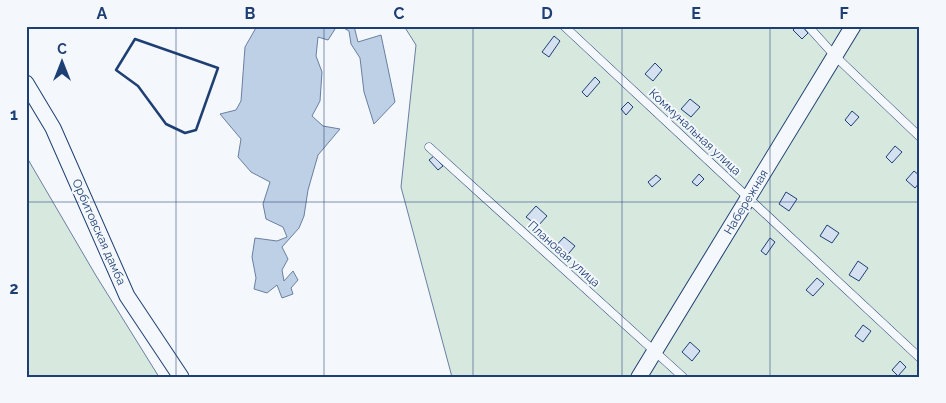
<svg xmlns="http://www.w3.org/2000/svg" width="946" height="403" viewBox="0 0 946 403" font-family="Raleway,sans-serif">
<rect width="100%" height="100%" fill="#f4f7fb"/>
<path fill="#d7e8df" stroke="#687fa3" d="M404,26H920V377H452L401,187L416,45Z
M26,156L95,274L159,377H26Z"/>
<path fill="#bed0e5" stroke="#687fa3" d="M257,26H337L328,40L318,37L316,56L322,72L320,101L312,116L323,126L340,129L318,155L308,190L304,216L299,228L282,247L288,259L282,270L284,281L293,271L298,280L291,288L293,294L282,298L277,285L267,293L254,289L256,278L252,257L255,238L277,241L287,237L283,227L266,219L263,204L270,182L251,172L238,157L241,139L220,114L236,110L241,101L245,47Z
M340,26H354L358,42L381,35L395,102L374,124L364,92L360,58L351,44L349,31Z"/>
<path fill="#d5e0f0" stroke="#1d3f73" d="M797,26H802L808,33L802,39L793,30Z
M554,36L560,41L549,57L542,52Z
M655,63L662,70L653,81L645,74Z
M595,77L600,82L587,97L582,92Z
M690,99L700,107L691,117L681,109Z
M628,102L633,107L626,115L621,109Z
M852,111L859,117L851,126L845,120Z
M895,146L902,152L892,163L886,157Z
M434,156L443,166L438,170L429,160Z
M914,171L920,176V182L915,188L906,180Z
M699,174L704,179L697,186L692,182Z
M656,175L661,179L652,187L648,182Z
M786,192L797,199L789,211L779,204Z
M536,206L547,216L538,226L526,217Z
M827,225L839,233L832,243L820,236Z
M564,237L575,246L564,259L553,249Z
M770,238L775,242L766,255L761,251Z
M858,261L868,268L859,281L849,275Z
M817,278L824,284L813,296L806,290Z
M863,325L871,331L863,342L855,336Z
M690,342L700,351L692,361L682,352Z
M900,361L906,367L898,376L892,370Z"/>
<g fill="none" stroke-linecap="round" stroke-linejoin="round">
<g stroke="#1d3f73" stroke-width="9">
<path id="service" d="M564,26L920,358
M808,26L835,56L920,137
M429,147L683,377"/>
</g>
<g stroke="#1d3f73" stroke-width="17">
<path id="minor" d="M26,83L53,128L127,296L181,377
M639,377L853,26"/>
</g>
<use href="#service" stroke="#f4f7fb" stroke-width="8"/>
<use href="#minor" stroke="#f4f7fb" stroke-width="15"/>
<path stroke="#1d3f73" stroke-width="2.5" d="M135,39L218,68L196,130L185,133L166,124L138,86L116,70Z"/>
</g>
<path fill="none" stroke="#1d3f73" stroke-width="1" stroke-opacity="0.55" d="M176,26V377M324,26V377M473,26V377M622,26V377M770,26V377M26,202H920"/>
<g text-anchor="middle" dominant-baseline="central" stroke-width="4" stroke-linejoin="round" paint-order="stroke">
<g font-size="12" fill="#1d3f73" stroke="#f4f7fb">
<text transform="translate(695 132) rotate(43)">Коммунальная улица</text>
<text transform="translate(746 202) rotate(-59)">Набережная</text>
<text transform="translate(99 232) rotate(66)">Орбитовская дамба</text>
<text transform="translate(564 254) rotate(42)">Плановая улица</text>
</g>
</g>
<rect width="946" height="403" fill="none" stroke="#f4f7fb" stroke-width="55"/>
<g transform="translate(62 62)" stroke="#f4f7fb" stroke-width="4" paint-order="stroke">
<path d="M0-4L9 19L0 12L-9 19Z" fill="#1d3f73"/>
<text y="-8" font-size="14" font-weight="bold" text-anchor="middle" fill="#1d3f73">С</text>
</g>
<rect x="28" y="28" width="890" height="348" fill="none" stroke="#1d3f73" stroke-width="2"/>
<g font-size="16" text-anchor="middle" font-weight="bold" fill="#1d3f73">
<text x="102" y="19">A</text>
<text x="250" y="19">B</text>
<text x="399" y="19">C</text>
<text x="547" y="19">D</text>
<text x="696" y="19">E</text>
<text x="844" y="19">F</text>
<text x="14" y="120">1</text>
<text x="14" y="294">2</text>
</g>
</svg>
